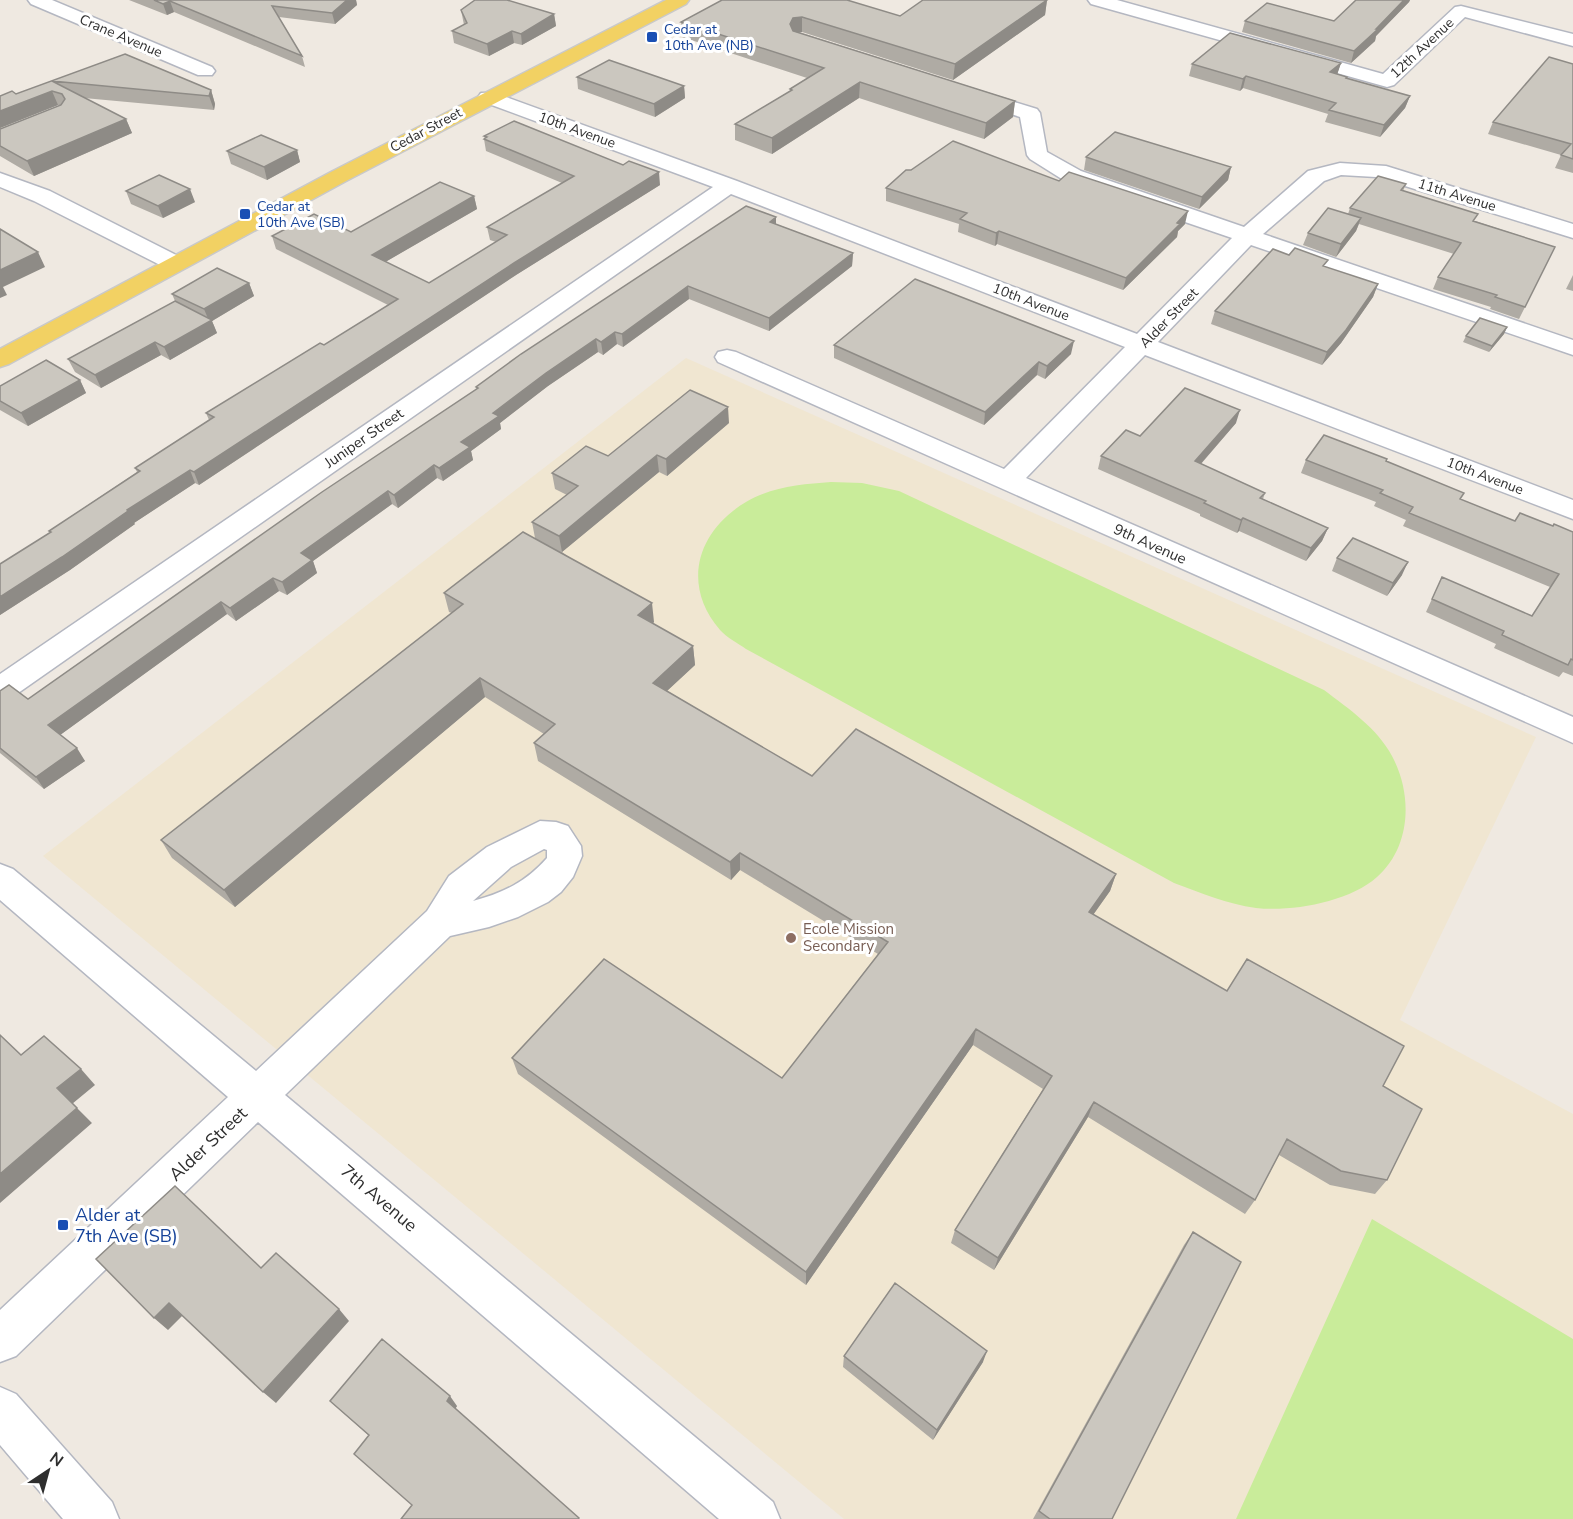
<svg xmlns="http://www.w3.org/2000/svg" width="1573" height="1519" viewBox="0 0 1573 1519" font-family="'Nunito Sans',sans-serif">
<rect width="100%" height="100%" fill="#efe9e1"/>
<path fill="#f0e6d1" d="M686,358L1536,737L1400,1020L1573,1114V1519H844L43,856Z"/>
<path fill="#c9ec9a" d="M831,482L862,483L899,491L1324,690C1349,709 1377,728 1392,756C1413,795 1411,847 1377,877C1349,902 1292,912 1256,908C1227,904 1201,893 1174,883L746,649C738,643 727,638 720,630C681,585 697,531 746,502C771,487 802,484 831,482Z
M1372,1219L1573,1339V1519H1236Z"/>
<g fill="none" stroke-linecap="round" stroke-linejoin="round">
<g stroke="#b4b7c1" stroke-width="3">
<path id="minor" d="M28,0H52L212,67L215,71L212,75H198L31,4Z
M1088,0H1117L1383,74L1455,7L1461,6L1573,34V46L1465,17L1394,85L1387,87L1091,4Z
M972,89L1037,109L1040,113L1047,152L1081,171L1244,227L1308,171L1340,163L1386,166L1573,224V238L1376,177L1341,175L1324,181L1263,234L1573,340V355L1251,245L1158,342L1573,500V519L1145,355L1026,478L1573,717V743L718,362L715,357L718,352L727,350L736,352L1004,469L1125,347L731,194L11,698L0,702V674L713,187L481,101L478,97L481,93H495L737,181L1137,334L1232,238L1065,181L1030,159L1027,155L1020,117L965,99L962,95L965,91Z
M0,173L50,191L182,258L186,263L182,268L174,270L166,268L34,201L0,187Z
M540,821L556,822L568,826L581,846L582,856L573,877L561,892L548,902L518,917L489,927L450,936L285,1095L773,1502L780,1519H719L258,1122L16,1356L0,1362V1310L228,1097L0,900V864L13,869L256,1071L427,911L449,876L487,847ZM544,849L547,850V858C526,882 503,893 473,901L511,867Z
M0,1387L16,1394L112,1502L119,1519H63L0,1445Z"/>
</g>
<g stroke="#c9c9c9" stroke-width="3">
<path id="major" d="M666,0H689L686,4L346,181L9,364L0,367V349L331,172Z"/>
</g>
<use href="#minor" fill="#fff" fill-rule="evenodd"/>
<use href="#major" fill="#f2d163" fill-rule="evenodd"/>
</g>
<path fill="#afaba4" d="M129,0H356L357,5L335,24L279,17L302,56L305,67L174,12L167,15Z
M722,0L900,16L1047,0L1045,15L953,80L802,32H799L1015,101L1013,117L984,139L859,98L772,154L735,140V124L790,91V89L807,78L682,37L681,22Z
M1356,0H1410L1409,2L1376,36L1375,41L1351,63L1242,32L1245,21H1334Z
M461,10L554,14L556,26L522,45L514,43L489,56L454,43L452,31L464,25Z
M125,54L211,90L215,104L214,110L84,98L126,119L132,133L34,176L0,156V129L60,105H58L0,128V96L16,94Z
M1341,63L1337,74L1347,79L1410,96L1405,108L1380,137L1325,122L1328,114L1243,88L1240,91L1189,76L1192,64Z
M1573,64V173L1555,168L1561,155L1488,134L1493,122Z
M577,77L684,86L685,98L655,117L578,89Z
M484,136L660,185L516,275L199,485L195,483L134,523L135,524L70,570L0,615V564L50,533L49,531L137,472L135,468L209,420L206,413L324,345L388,305L276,249L272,236L351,232L474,196L477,209L385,262L429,283L496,242L490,240L487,227L562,183L486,151L484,139H485Z
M297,150L300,162L267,180L231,164L227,151Z
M1086,157L1231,167L1228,180L1199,209L1084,170Z
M911,170L1059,181L1185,224L1178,231L1177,237L1123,290L997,244L995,246L958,232L959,224L886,201V188Z
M1406,184L1403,191L1475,221L1555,247L1519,319L1490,309L1491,307L1433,289L1438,277L1454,254L1359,224L1356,231L1336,257L1303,245L1308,233L1348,214L1350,208Z
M126,191L195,202L163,218L131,204Z
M776,217V224L853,253L852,266L769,331L689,299L623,347L617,344L603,355L598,352L548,386L500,423L501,429L471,451L473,460L443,481L437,478L398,508L392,504L313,561L317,573L287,595L279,591L236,621L227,614L60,735L85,761L44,789L0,753V691L28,699L477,389L476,387Z
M1326,267L1378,284L1373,297L1341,343L1322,365L1211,324L1215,311Z
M1573,275V291L1566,289Z
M249,283L254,296L212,321L217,333L170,360L161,355L101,388L75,372L68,359L175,301L172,294Z
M1507,327L1504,334L1489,352L1463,342L1466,336Z
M834,345L1071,354L1045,379L1037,375L984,425L834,358Z
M80,380L86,393L28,426L0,410V386Z
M729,423L667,476L659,472L562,552L654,622L652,624L693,646L695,665L667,691L812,776L1116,874L1110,891L1093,915L1383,1086L1387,1180L1375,1194L1330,1185L1279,1155L1255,1200L1245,1214L1088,1117L994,1270L951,1243L955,1230L1043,1089L973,1045L806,1285L518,1074L512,1058L782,1078L878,954L740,870L731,880L538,761L534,743L544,734L485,697L235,907L172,858L161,840L452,613L449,612L444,593L535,538L532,522L567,495L555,489L552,473Z
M1236,423L1201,464L1265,493L1263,499L1328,528L1322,541L1306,561L1239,531L1237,533L1200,516V514L1098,469L1101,456L1140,436Z
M1306,460L1386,461L1461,500L1515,521L1553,526L1573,532V676L1563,672L1559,677L1494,648L1496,644L1426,612L1442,577L1532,616L1550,587L1403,526L1406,520L1374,506L1376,502L1301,473Z
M1337,558L1402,575L1387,596L1332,571Z
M1193,1232L1112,1519H1033L1184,1245Z
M844,1356L983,1362L933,1440L843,1367Z
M330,1401L457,1406L455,1409L412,1506L369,1436Z"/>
<path fill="#8e8b86" d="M347,0H356L357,5L335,24L332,13Z
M1047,0L1045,15L953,80L955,64Z
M1404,0H1410L1409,2L1376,36L1375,41L1351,63L1354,51Z
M170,1L174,12L167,15L163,4Z
M554,14L556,26L522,45L521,34Z
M802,17V32L793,34L790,24L793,18Z
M512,31L514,43L489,56L487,44Z
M1341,63L1337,75L1330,72Z
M1246,76L1243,88L1240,91L1243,79Z
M860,82L859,98L772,154V138Z
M684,86L685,98L655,117L654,104Z
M211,90L215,104L214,110L209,96Z
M52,91L58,105L0,128V111Z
M1410,96L1405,108L1380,137L1384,125Z
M1015,101L1013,117L984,139L986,123Z
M126,119L132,133L34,176L27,161Z
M297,150L300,162L267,180L264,167Z
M1231,167L1228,180L1199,209L1202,197Z
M659,172L660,185L516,275L199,485L194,472L514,263Z
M190,189L195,202L163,218L158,206Z
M474,196L477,209L375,268L372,255Z
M1188,211L1185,224L1178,231L1177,237L1123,290L1126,278Z
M776,217V230L770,222Z
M1361,218L1356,231L1336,257L1341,244Z
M999,231L997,244L995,246L996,233Z
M38,252L45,267L3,287L7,295L0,298V270Z
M853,253L852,266L769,331V318Z
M249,283L254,296L212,321L217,333L170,360L164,347L209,321L204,309Z
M1378,284L1373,297L1341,343L1322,365L1327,352Z
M688,286L689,299L623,347L622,334Z
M1507,327L1504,334L1489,352L1492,346Z
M615,332L617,344L603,355L601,342Z
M596,339L598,352L548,386L500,423L501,429L471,451L473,460L443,481L439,468L461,442L493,413L546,373Z
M1074,341L1071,354L1045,379L1047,366Z
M155,342L161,355L101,388L95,375Z
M1039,362L1037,375L984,425L985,412Z
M80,380L86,393L28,426L21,413Z
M728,407L729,423L667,476L666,459Z
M1240,410L1236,423L1191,475L1195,461Z
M657,455L659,472L562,552L559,536Z
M434,465L437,478L398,508L394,495Z
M190,470L195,483L134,523L135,524L70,570L0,615V597L127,510Z
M388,491L392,504L313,561L317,573L287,595L282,582L301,553Z
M1243,518L1239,531L1237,533L1241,520Z
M1328,528L1322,541L1306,561L1311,548Z
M1408,562L1402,575L1387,596L1393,583Z
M273,578L279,591L236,621L230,608Z
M221,602L227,614L56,738L48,725Z
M652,603L654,622L640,635L638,615Z
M693,646L695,665L655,702L653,683Z
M480,678L485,697L235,907L224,890Z
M77,748L85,761L44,789L36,777Z
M740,853V870L731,880L730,862Z
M1116,874L1110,891L1083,929L1089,912Z
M976,1029L973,1045L806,1285V1272Z
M81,1069L95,1085L72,1104L57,1088Z
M1094,1102L1088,1117L994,1270L998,1258Z
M77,1108L92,1123L0,1203V1174Z
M169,1303L183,1315L168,1330L154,1318Z
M339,1309L349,1321L276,1403L263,1392Z
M987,1351L983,1362L933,1440L937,1430Z
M450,1396L457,1406L454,1411L447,1401Z"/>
<path fill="#cbc7bf" stroke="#8e8b86" stroke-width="1.5" d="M154,0H347L332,13L272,6L302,56L170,1L163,4Z
M475,0H507L554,14L521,34L512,31L487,44L452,31L467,23L461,10Z
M722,0H847L900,16L923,0H1047L955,64L802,17L793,18L790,24L793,31L1015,101L986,123L860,82L772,138L735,124L792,90L790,89L824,68L681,22Z
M1356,0H1404L1376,29H1378L1354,51L1245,21L1267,3L1334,21Z
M1230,33L1341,63L1330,72L1347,77L1346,78L1410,96L1384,125L1329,110L1336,103L1246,76L1243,79L1192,64Z
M125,54L211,90L209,96L52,81L126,119L27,161L0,146V129L61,105L65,99L62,94L52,91L0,111V96L12,91L16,94Z
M1549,57L1573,64V159L1561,155L1571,144L1493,122Z
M609,60L684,86L654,104L577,77Z
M514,121L623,165L629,161L659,172L514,263L194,472L190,470L127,510L128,511L62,557L0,597V564L51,532L49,531L140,471L135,468L214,417L206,413L320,343L324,345L398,299L272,236L314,214L351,232L440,182L474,196L372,255L429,283L507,235L487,227L574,176L484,139L487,137L484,136Z
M1115,132L1231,167L1202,197L1086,157Z
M261,135L297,150L264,167L227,151Z
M953,141L1059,181L1069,172L1188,211L1177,223L1180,224L1126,278L999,231L996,233L960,219L967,213L886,188L906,170H911Z
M159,175L190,189L158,206L126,191Z
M1378,176L1406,184L1401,190L1478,214L1473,221L1555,247L1525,307L1495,297L1497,295L1438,277L1461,243L1350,208Z
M746,206L776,217L770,222L853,253L769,318L688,286L622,334L615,332L601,342L596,339L546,373L493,413L499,416L461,442L470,447L439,468L434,465L394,495L388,491L301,553L312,560L282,582L273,578L230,608L221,602L48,725L77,748L36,777L0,748V691L9,685L28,699L322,492L478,388L476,387L521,354Z
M1328,208L1361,218L1341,244L1308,233Z
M0,229L38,252L0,270Z
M1295,248L1328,260L1323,266L1378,284L1346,330L1327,352L1215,311L1273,249L1289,255Z
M217,268L249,283L204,309L172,294Z
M915,279L1074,341L1047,366L1039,362L985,412L834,345Z
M175,301L212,320L164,347L155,342L95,375L68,359Z
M1480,318L1507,327L1492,346L1466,336Z
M46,360L80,380L21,413L0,401V386Z
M1185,388L1240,410L1195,461L1265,493L1260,498L1328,528L1311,548L1243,518L1241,520L1204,503L1206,501L1101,456L1126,430L1140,436Z
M690,390L728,407L666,459L657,455L559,536L532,522L578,486L552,473L586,446L608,456Z
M1324,435L1387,459L1386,461L1464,493L1460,499L1515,521L1520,513L1553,526L1554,524L1573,532V660L1571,659L1568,665L1502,635L1504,631L1432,599L1442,577L1532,616L1559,574L1409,513L1413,507L1380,493L1383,490L1306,460Z
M523,532L652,603L638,615L693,646L653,683L812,776L856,729L1116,874L1089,912L1227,991L1247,959L1404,1046L1383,1086L1422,1109L1387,1180L1341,1171L1287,1139L1255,1200L1094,1102L998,1258L955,1230L1052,1076L976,1029L806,1272L512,1058L604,959L782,1078L888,942L740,853L730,862L534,743L555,724L480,678L224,890L161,840L463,604L444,593Z
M1353,538L1408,562L1393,583L1337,558Z
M0,1035L21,1055L44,1036L81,1069L57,1088L77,1108L0,1174Z
M175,1186L261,1268L276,1253L339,1309L263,1392L169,1303L154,1318L96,1259Z
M1193,1232L1241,1262L1112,1519H1050L1039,1511Z
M895,1283L987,1351L937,1430L844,1356Z
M382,1339L450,1396L447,1401L579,1518L578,1519H401L412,1505L354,1454L369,1435L330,1401Z"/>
<g fill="#1a4fb4" stroke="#fff" stroke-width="2">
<rect x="646" y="31" width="12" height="12" rx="3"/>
<rect x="239" y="208" width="12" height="12" rx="3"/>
<rect x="57" y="1219" width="12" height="12" rx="3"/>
</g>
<circle fill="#8d6e63" stroke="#fff" stroke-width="2" cx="791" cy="938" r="6"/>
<g text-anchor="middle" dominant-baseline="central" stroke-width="6" stroke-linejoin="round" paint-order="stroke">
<g font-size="14" fill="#164399" stroke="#fff" text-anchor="start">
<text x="664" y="29">Cedar at<tspan x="664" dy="16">10th Ave (NB)</tspan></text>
<text x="257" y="206">Cedar at<tspan x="257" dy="16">10th Ave (SB)</tspan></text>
</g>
<g font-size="14" fill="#2e2e2e" stroke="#fff">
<text transform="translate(121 36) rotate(23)">Crane Avenue</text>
<text transform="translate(1422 48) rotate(-43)">12th Avenue</text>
<text transform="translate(426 130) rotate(-28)">Cedar Street</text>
<text transform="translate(577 130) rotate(20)">10th Avenue</text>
<text transform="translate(1457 195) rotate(17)">11th Avenue</text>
<text transform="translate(1031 302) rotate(21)">10th Avenue</text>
<text transform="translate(1169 318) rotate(-46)">Alder Street</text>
<text transform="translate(1485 476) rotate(21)">10th Avenue</text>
</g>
<g font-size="15" fill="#2e2e2e" stroke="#fff">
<text transform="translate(364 438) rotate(-35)">Juniper Street</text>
<text transform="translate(1150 544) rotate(24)">9th Avenue</text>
</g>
<g font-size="15" fill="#785e54" stroke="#fff" text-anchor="start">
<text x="803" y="929">Ecole Mission<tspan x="803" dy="17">Secondary</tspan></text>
</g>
<g font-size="18" fill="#2e2e2e" stroke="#fff">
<text transform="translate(208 1144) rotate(-43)">Alder Street</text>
<text transform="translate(379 1198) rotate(40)">7th Avenue</text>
</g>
<g font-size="18" fill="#164399" stroke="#fff" text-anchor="start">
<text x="75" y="1215">Alder at<tspan x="75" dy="21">7th Ave (SB)</tspan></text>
</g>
</g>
<g transform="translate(48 1471) rotate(36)" stroke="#ffffff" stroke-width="4.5" paint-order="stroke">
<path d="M0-4.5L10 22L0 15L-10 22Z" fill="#2e2e2e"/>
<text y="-9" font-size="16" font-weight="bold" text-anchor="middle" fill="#2e2e2e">N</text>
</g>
</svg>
